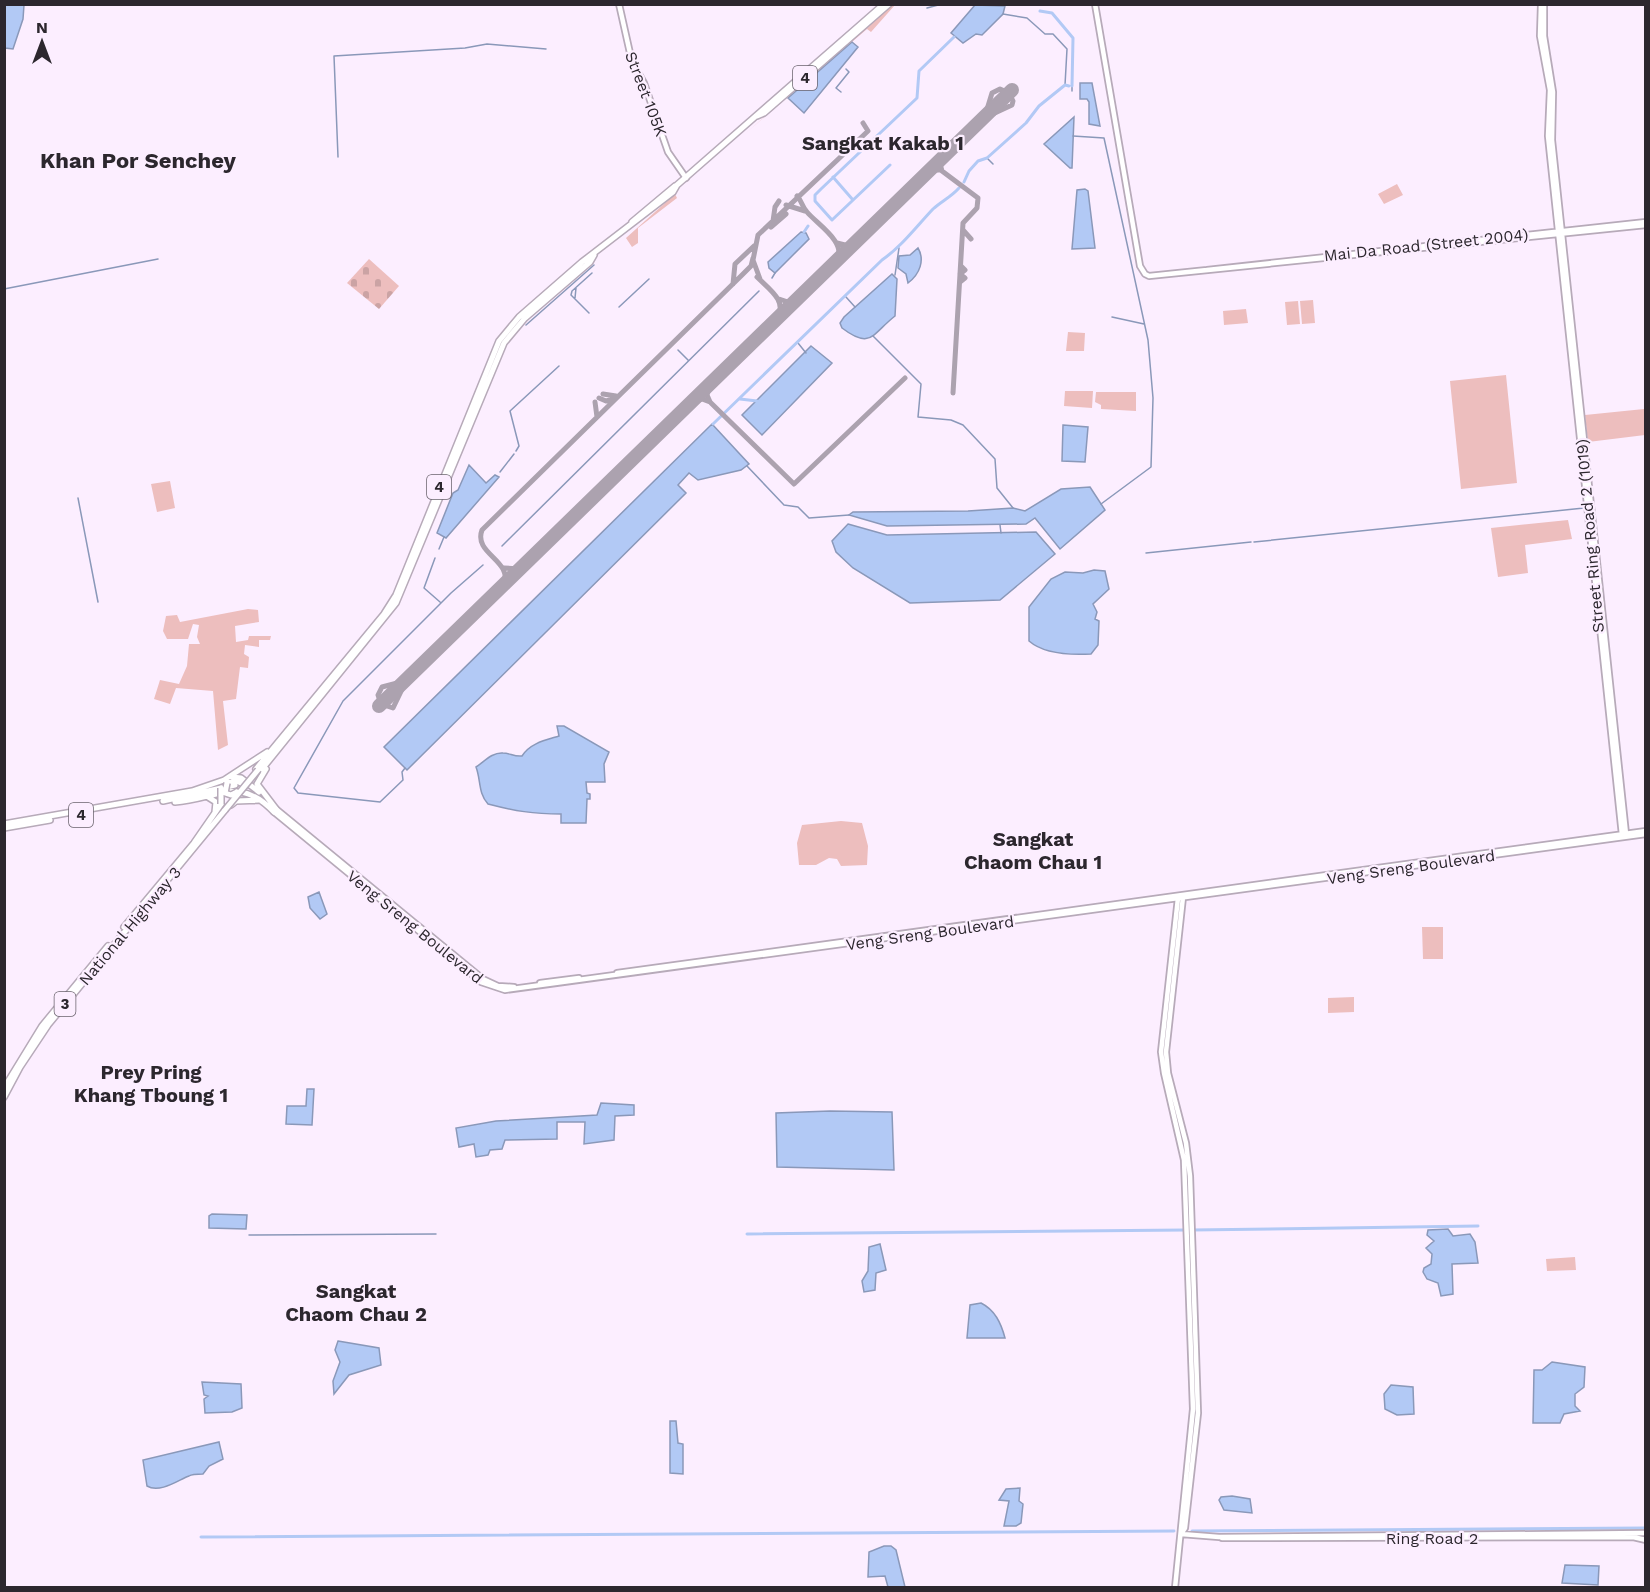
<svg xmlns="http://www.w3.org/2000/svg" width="1650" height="1592" viewBox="0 0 1650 1592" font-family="'Work Sans',sans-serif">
<defs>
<pattern id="cemetery-stones" width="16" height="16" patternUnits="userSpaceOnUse" patternTransform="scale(1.5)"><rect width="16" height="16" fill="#edbebe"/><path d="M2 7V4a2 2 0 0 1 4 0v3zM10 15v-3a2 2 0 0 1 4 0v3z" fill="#cba3a4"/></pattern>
</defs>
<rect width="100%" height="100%" fill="#fceeff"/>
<path fill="#edbebe" d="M892,5H895L871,32L867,29L746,133Z
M1397,184L1403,195L1384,204L1378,194Z
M675,194L677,198L638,228V243L632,247L626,238Z
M1313,300L1315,323L1302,324L1300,301Z
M1298,301L1300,324L1287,325L1285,302Z
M1246,309L1248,323L1224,325L1223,311Z
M1068,332L1085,333L1084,351H1066Z
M1506,375L1517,483L1461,489L1450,381Z
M1065,391H1093L1092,408L1064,406Z
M1096,392H1136V411L1101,409V405L1095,402Z
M1644,409L1645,435L1588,442L1585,415Z
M170,481L175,508L157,512L151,484Z
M1568,520L1572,539L1525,545L1528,573L1498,577L1491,528Z
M248,609L258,610L259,622L235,626L236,642L248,640L249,636H271L270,640H259V647L245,645L244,654L249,657L248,668L240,667L236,699L223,701L228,745L218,750L213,691L176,688L170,704L154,699L160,680L179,684L187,666L189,644H200L197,637L199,625L193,624L188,639H167L163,631L166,616L177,615L180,622Z
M841,821L862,823L868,846L867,865L841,866L837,859L829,858L816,865H799L797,843L802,825Z
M1422,927H1443V959H1423Z
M1354,997V1012L1328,1013V998Z
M1575,1257L1576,1270L1547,1271L1546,1259Z"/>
<path fill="url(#cemetery-stones)" d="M369,259L399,286L379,309L347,283Z"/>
<path fill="#b2c9f5" stroke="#8a98b9" stroke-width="1.5" d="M4,5H24L23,19L13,49L5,48Z
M975,5L1005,6L1003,14L982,35L976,34L963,43L951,33Z
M852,42L858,47L804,113L788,98Z
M1080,83H1092L1100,126L1089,124V102L1087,99H1080Z
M1074,117L1072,168H1070L1044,144Z
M1085,189L1088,191L1095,248L1072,249L1077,190Z
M801,232L806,233L809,239L775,273L769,268L768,262Z
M918,248C925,260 920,274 908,283L906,274L898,268L899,256L910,255Z
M892,274L897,279L895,316C872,334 871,350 842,328L840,323L844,317Z
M811,346L832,363L762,435L742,415Z
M712,424L749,464L741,470L698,480L689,473L678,485L686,493L407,770L384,747Z
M1063,425L1088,427L1085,462L1062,461Z
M469,465L486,483L495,475L499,477L446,538L437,533L453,493L458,490Z
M1090,487L1105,510L1060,549L1035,518L1026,524L887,526L849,515L853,512L968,511L1013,508L1025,511L1061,489Z
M848,524L887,535L1036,532L1055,554L1000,600L910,603L853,568L836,552L832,541Z
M1094,570L1105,571L1109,589L1093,604L1097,612L1095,619L1099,621L1098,645L1091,654C1073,655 1044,654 1029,641V607L1051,579L1065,572L1083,573Z
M557,726H564L609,752L604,764L605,782H586L587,793L590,794V799H587L586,823H561V814C533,814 515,811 488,804C478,793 481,780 476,767C484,762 492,752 503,753C510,753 514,757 522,756C530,743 546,740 559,736Z
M319,892L327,914L320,919L310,908L308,897Z
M307,1089H314L312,1125L286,1124L287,1106H306Z
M601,1103L634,1105V1115L615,1116L614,1140L584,1144L585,1122H557V1139L505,1140L502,1149L490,1150L488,1155L476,1157L474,1144L459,1147L456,1128L496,1121L597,1115Z
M830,1111L892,1112L894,1170L777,1167L776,1113Z
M212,1214L247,1215L246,1229L209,1228V1216Z
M1448,1229L1453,1236L1470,1234L1475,1242L1478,1263L1452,1264L1453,1294L1441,1296L1438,1283L1427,1279L1423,1272L1424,1268L1431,1264L1432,1254L1426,1248L1434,1241L1427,1235L1428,1230Z
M880,1244L886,1270L876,1273L875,1290L864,1292L862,1281L868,1271L869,1247Z
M981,1303C995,1310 1001,1323 1005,1338H967L970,1305Z
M338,1341L379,1348L381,1365L349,1375L334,1394L333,1381L340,1362L335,1350Z
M1552,1362L1585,1367L1584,1387L1575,1394V1406L1580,1411L1564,1414L1560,1423H1533L1534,1370H1542Z
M202,1382L241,1384L242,1408L232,1412L205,1413L204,1399L208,1396L204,1395Z
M1391,1385L1413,1387L1414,1414L1397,1415L1385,1409L1384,1394Z
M670,1421H676L678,1443L683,1444V1474L670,1473Z
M219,1442L223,1459L209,1466L203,1474C199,1474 192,1474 189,1476C180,1479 160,1494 147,1486L143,1460Z
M1020,1488L1019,1501L1023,1504L1021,1523L1016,1526H1004L1009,1501L999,1500L1006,1489Z
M1232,1496L1250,1499L1252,1513L1224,1510L1219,1500L1221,1497Z
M884,1546H891L896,1550L905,1587H888L885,1576L868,1577L869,1552Z
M1565,1565L1599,1566L1598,1585L1562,1583Z"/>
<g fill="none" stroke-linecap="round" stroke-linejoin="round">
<path stroke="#8a98b9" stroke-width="1.5" d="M927,8L942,4
M1003,14L1027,18L1045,34H1053L1067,49L1065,85
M1072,91V86
M841,92L836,88L849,72L846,69
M1073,136L1104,138L1148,340L1153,398L1151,467L1101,504
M338,157L334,56L465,48L487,44L546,49
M987,158L993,164
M895,275L899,248
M772,278L775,273
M4,289L158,259
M846,297L855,307
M575,298L576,288
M619,307L649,279
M589,313L571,295L572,291L592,273
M1112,317L1144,324
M526,325L594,265
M873,336L921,384L918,417L951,420L963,425L995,459L997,488L1013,508
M798,343L806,353
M678,350L688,360
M516,451L519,446L510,411L559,366
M747,466L784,505L798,507L809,518L849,515
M500,472L514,454
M78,498L98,602
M1000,525L1001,533
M1254,542L1584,508
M502,546L759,291
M439,549L444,537
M1146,553L1251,542
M435,558L424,588L440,602
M405,768L402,772L403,780L380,802L298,793L294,788L343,701L451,593L483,565
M249,1235L436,1234"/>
<path stroke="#b2c9f5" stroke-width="3" d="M1040,11L1052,13L1073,38L1072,86
M890,165L832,220L815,201V195L821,189L917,98L919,71L954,37
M833,177L853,200
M964,182L969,171L978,161L987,158L1026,123L1039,106L1065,85L1069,86
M804,232L808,226
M740,399L757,401
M713,424L882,260C902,246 916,227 933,209C942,201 951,197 959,188
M1192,1230L1478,1226
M747,1234L1186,1230
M1192,1531L1646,1528
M201,1537L1174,1531"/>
<path stroke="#aca2af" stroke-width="5" d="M984,118L1012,105L1013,101L1009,93L1000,89L992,93L985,116
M942,159L940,164L942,171L978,198L977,208L963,223L953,393
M930,170H941
M797,196C802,201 802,207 807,212C818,225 847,242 837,261
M786,205L805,211
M773,221L775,207L779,201
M771,227L786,214
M963,230L971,239
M837,243L849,246L858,240
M757,277C769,289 788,301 777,319
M760,279L753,260L758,235L868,131L863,123
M960,282L965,278L960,274L965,270L961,266
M733,284L735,264L754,246
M779,299L788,302L798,299
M710,384L707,395L710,402L794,484L905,378
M603,394L616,396
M599,398L606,401L614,399
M595,402L597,417
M692,402L702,399L710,402
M504,568L520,569
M504,585C513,560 473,554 482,530L741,276L751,266L753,258
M405,681L382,687L378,695L381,704L393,708L407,679"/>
<path stroke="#aca2af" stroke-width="14" d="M379,706L1012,90"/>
<g stroke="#b7aab9" stroke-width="8">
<path id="major" d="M619,4L632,62L644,83L668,152L686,178
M1095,4L1140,266L1145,274L1149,276L1646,225
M1541,4L1540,36L1550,90L1548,136L1622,835
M1544,4V36L1553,92L1552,140L1626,834
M1207,270L1646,222
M276,809L483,979L498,986L514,987
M274,812L481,982L505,990L1646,834
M617,973L1646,831
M540,983L579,978
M1181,1534L1185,1528L1198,1413L1190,1176L1186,1143L1168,1073L1166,1052L1183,897
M1181,1534L1219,1537L1646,1533
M1222,1538L1633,1537L1646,1540
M1175,1588L1193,1409L1184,1160L1164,1073L1161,1052L1178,898"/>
</g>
<g stroke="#b7aab9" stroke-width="8">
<path id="highway" d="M757,116L764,113L889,4
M632,222L675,186
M256,769L384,614L396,595L499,341L519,317L582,262L673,192L677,185L884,4
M262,769L396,603L504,343L525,318L590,262L594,255
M266,769L257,784L276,809
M232,777L241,778L259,792
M227,783L237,781L245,785
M208,797L216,802L215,812
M163,801L235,785
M175,802C217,799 239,775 274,812
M231,805L236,801L259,800
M4,824L192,791L224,780L267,752
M4,828L50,820
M124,927L194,843L221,804
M4,1088L42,1026L108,946
M4,1097L20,1067L48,1025L225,810"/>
</g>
<use href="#major" stroke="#fff" stroke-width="4.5"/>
<use href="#highway" stroke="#fff" stroke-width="5"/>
<g stroke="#b7aab9" stroke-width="8" stroke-linecap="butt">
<path id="highway-bridge" d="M227,783L225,793L231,795L237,792
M221,804V788
M225,810L258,770"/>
</g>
<use href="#highway-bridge" stroke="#fff" stroke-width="5"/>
</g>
<g text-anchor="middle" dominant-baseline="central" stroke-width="4.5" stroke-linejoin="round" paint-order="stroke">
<g fill="#fceeff" stroke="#6a636d" stroke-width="1.5">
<rect x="793" y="66" width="24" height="24" rx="4.5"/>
<rect x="427" y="475" width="24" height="24" rx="4.5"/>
<rect x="69" y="803" width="24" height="24" rx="4.5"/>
<rect x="54.5" y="992" width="21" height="24" rx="4.5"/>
</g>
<g font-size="15" font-weight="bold" fill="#2c272e">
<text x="805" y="78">4</text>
<text x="439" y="487">4</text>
<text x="81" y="815">4</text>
<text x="65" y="1004">3</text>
</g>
<g font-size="16" fill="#2c272e" stroke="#fceeff">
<text transform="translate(646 94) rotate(69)">Street 105K</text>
<text transform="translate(1426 245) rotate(-6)">Mai Da Road (Street 2004)</text>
<text transform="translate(1590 536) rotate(-95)">Street Ring Road 2 (1019)</text>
<text transform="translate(1411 867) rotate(-8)">Veng Sreng Boulevard</text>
<text transform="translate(130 926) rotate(-50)">National Highway 3</text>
<text transform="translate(415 927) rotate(39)">Veng Sreng Boulevard</text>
<text transform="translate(930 933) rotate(-8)">Veng Sreng Boulevard</text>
<text x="1432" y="1538">Ring Road 2</text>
</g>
<g font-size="20" font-weight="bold" fill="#2c272e" stroke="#fceeff">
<text x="883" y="143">Sangkat Kakab 1</text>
<text x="1033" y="839">Sangkat<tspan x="1033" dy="23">Chaom Chau 1</tspan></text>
<text x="151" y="1072">Prey Pring<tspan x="151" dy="23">Khang Tboung 1</tspan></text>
<text x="356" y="1291">Sangkat<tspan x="356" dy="23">Chaom Chau 2</tspan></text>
</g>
<g font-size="22" font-weight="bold" fill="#2c272e" stroke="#fceeff">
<text x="138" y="160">Khan Por Senchey</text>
</g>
</g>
<rect width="1650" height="1592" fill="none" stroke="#2c272e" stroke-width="12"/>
<g transform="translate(42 42)" stroke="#fceeff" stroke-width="4.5" paint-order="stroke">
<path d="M0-4.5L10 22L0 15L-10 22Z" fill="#2c272e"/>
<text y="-9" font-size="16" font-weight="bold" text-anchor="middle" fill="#2c272e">N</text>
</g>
</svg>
